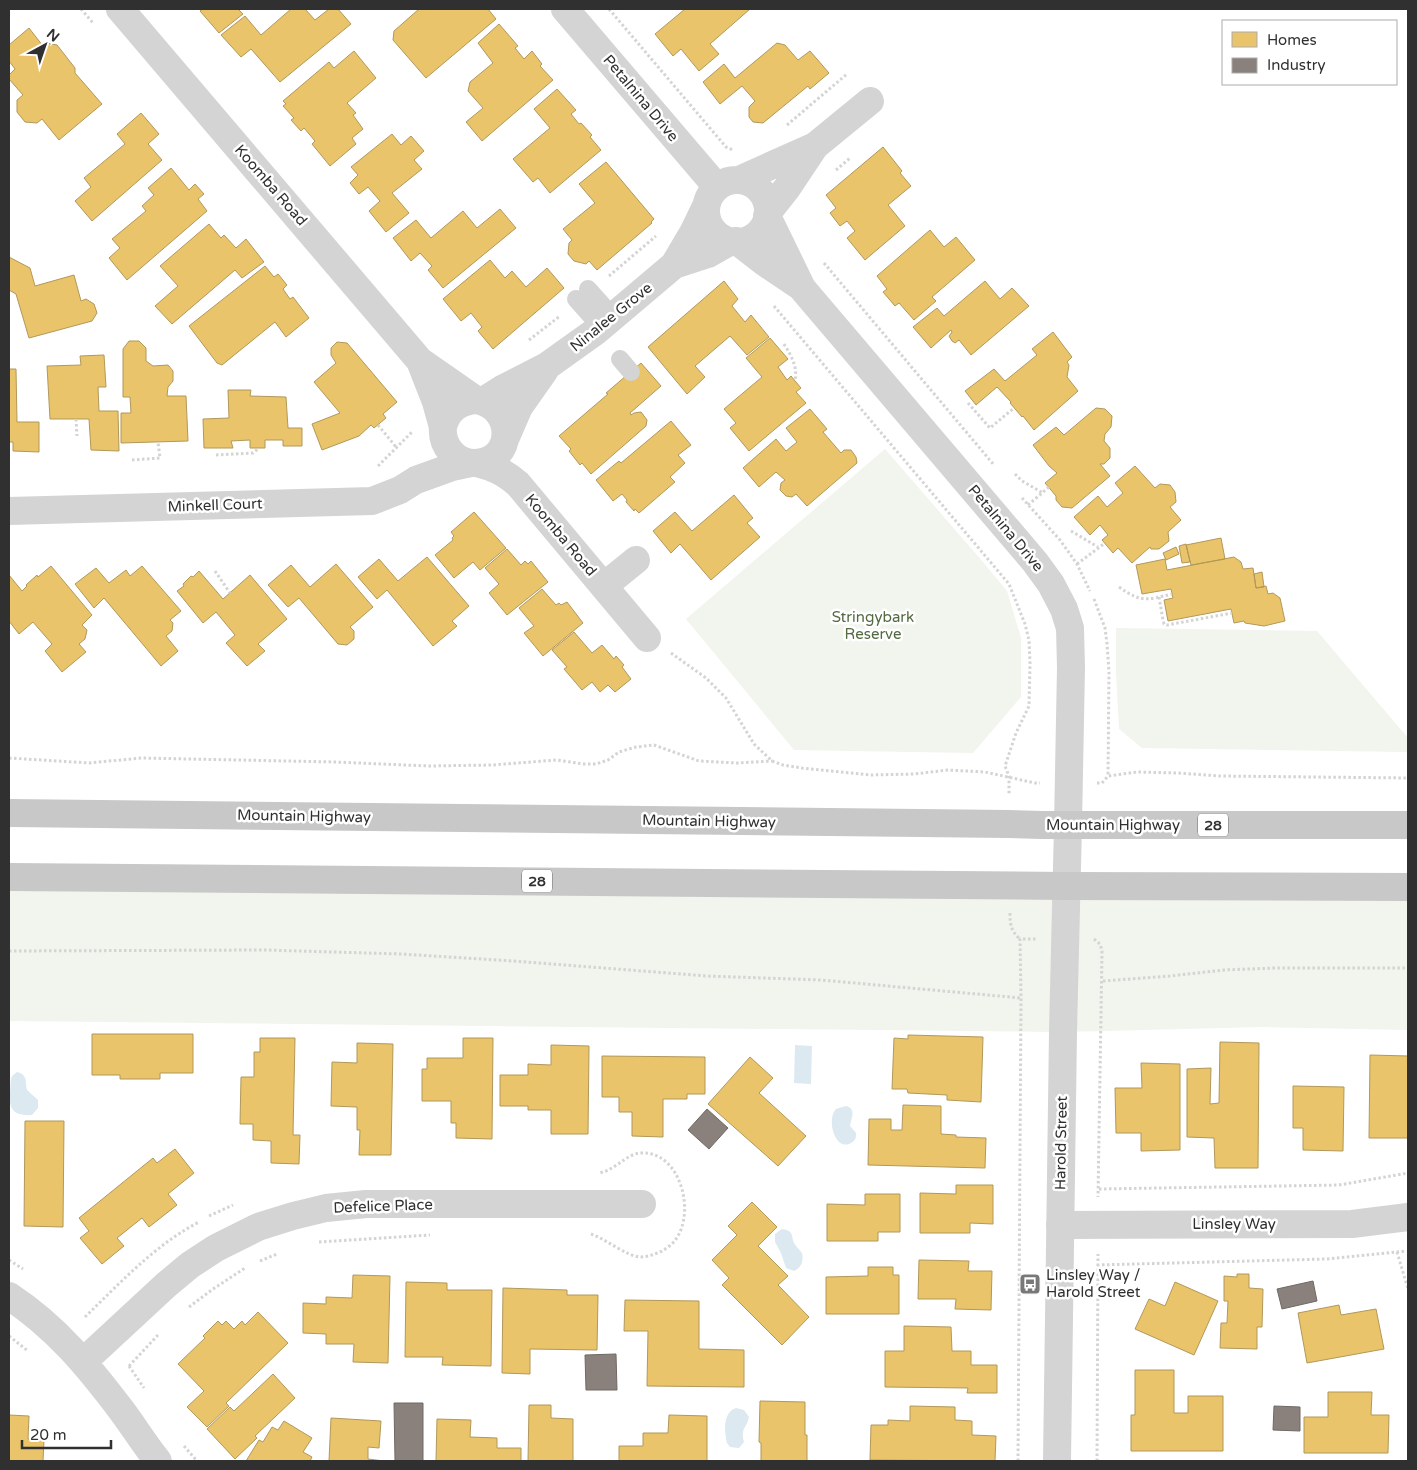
<svg xmlns="http://www.w3.org/2000/svg" width="1417" height="1470" viewBox="0 0 1417 1470" font-family="'Varela Round',sans-serif">
<rect width="100%" height="100%" fill="#fff"/>
<path fill="#f1f5ed" d="M885,449L983,562L1007,591L1021,638V697L973,753L794,750L686,619Z
M1116,628L1317,631L1408,738V752L1142,748L1119,729L1116,672Z
M9,877L1408,887V1030L1263,1027L1063,1032L9,1021Z"/>
<path fill="#dce9f1" d="M795,1045L812,1046L811,1084L794,1083Z
M17,1072C28,1075 25,1081 27,1090L38,1100V1108L32,1115C4,1117 10,1099 11,1078L13,1075Z
M846,1106C857,1109 851,1118 850,1126L856,1133C856,1138 856,1140 851,1143C835,1152 826,1119 836,1109Z
M782,1229C794,1231 791,1235 794,1243C796,1247 800,1250 802,1253C804,1261 801,1268 794,1271L786,1268L781,1253L775,1242V1234Z
M736,1408L744,1410L749,1417C747,1428 740,1428 744,1442L739,1448L730,1447L727,1443C724,1431 723,1412 736,1408Z"/>
<path fill="#e9c46a" stroke="#b29859" d="M203,9H238L243,14L219,33L200,11Z
M291,9H305L315,20L329,9H338L351,24L280,82L251,49L241,57L221,35L245,16L261,35Z
M419,9H488L496,19L426,78L393,40L394,31Z
M685,9H750L710,44L719,54L699,71L681,49L673,56L655,34Z
M499,24L518,46L515,48L524,59L532,51L542,64L540,66L553,80L482,141L466,122L483,108L468,91L470,82L493,63L478,43Z
M29,28L43,46L46,43L57,45L75,68V73L102,104L59,140L42,119L37,123L25,122L17,112V100L23,95L9,79V75L15,69L9,61V45Z
M777,43L785,45L798,60L810,51L829,73L810,89L808,86L763,123L753,122L749,117V107L755,101L742,86L720,104L703,82L724,64L735,78Z
M354,51L376,78L347,103L356,113L353,115L363,129L352,138L356,144L330,166L312,144L315,141L304,128L301,131L291,120L294,118L283,106L286,104L283,101L329,62L334,68Z
M557,89L576,110L571,114L579,124L581,123L592,135L590,137L601,150L550,193L538,178L533,182L513,159L550,128L534,109Z
M141,113L159,134L148,144L162,160L92,221L75,201L91,187L84,178L125,144L117,134Z
M392,134L401,145L411,136L424,151L414,160L422,169L392,193L409,213L386,232L369,211L380,201L368,187L359,194L350,183L358,175L351,167Z
M883,147L902,171L900,173L911,186L888,205L905,226L865,260L847,238L855,231L847,221L840,226L830,213L836,208L826,195Z
M606,162L654,219L651,222L652,223L597,270L589,261L586,264L574,261L568,254L569,243L572,240L563,229L595,203L579,184Z
M171,168L189,190L195,184L204,194L198,199L207,211L127,280L109,258L120,248L112,239L146,211L142,206L154,195L148,188Z
M500,209L516,228L443,288L428,270L432,266L420,253L411,261L393,238L416,220L431,238L463,211L477,228Z
M209,224L221,238L224,235L236,248L246,239L264,262L242,278L235,270L172,324L155,306L178,286L160,266Z
M930,230L944,247L956,237L975,260L932,297L936,301L914,320L899,303L895,306L883,292L887,289L877,276Z
M9,257L30,268L35,286L74,275L81,301L86,299L94,304L97,313L92,321L29,338L16,294L9,290Z
M490,260L505,278L512,271L526,287L547,268L564,288L493,349L478,331L482,327L471,313L461,321L443,299Z
M265,266L274,277L278,274L287,285L283,289L290,299L293,297L309,318L286,337L275,322L222,365L217,363L189,326Z
M724,281L738,299L732,306L745,322L751,315L769,337L747,355L730,336L695,366L705,377L687,394L648,347Z
M985,281L1000,299L1012,288L1029,306L971,355L959,340L955,343L952,341L949,336L952,332L951,330L931,348L913,327L937,308L944,316Z
M1053,332L1072,357L1067,362L1069,365L1067,377L1078,391L1034,430L1023,416L1022,417L1010,403L1011,402L997,387L976,405L965,391L994,369L1005,381L1037,355L1032,349Z
M770,338L788,359L778,367L787,380L791,376L801,388L796,392L806,403L749,451L730,428L736,423L724,409L762,377L746,358Z
M129,341H139L146,348V361L153,366L168,365L173,371V381L168,387L167,396H186L188,441L121,443V413H131L130,397H123V349Z
M337,342L347,343L397,402L383,414L386,418L374,428L371,425L359,436L322,450L312,424L340,413L314,382L336,363L331,355V348Z
M104,355L106,387H98L99,411H118L119,451L91,450L89,419H50L47,366L81,365L80,356Z
M641,363L661,386L630,413L631,415L634,413L641,412L647,420L646,426L591,474L582,463L580,465L569,451L571,449L559,436L608,394L606,393Z
M9,369H16L17,422H39V452L13,451V442H9Z
M228,390H251L250,396L286,397L288,428H302V446H283V440H265V448H250V440L231,441L233,448H204L203,419L229,418Z
M1096,408L1105,409L1112,416L1111,427L1105,434L1104,441L1110,448V458L1104,464H1100L1110,476L1072,508L1062,507L1056,500V496L1045,483L1057,473L1049,466L1033,445L1056,427L1064,435Z
M810,409L827,429L823,432L841,453L844,450H851L856,457L857,463L807,506L796,494L792,497L786,496L780,490L781,483L785,480L776,472L759,487L743,468L776,439L786,451L797,442L786,428Z
M671,421L691,445L678,455L685,463L670,477L675,482L639,513L635,509L634,511L626,502L627,500L622,494L613,501L596,480L619,461L621,463Z
M1135,466L1155,488L1160,484L1170,485L1175,492L1176,502L1170,507L1181,520L1168,532L1169,541L1159,549H1151L1150,547L1132,563L1118,548L1113,553L1102,540L1108,535L1100,525L1090,535L1074,517L1098,496L1107,507L1123,493L1115,483Z
M734,495L753,518L747,523L760,537L711,580L680,544L671,553L653,531L675,512L692,531Z
M474,512L506,548L480,570L473,562L454,578L435,555L453,540L452,538L454,536L451,532Z
M1221,538L1225,559L1191,565L1186,545Z
M1186,544L1190,562L1182,563L1179,546Z
M1176,547L1179,554L1166,560L1163,553Z
M507,549L521,565L525,561L528,564L531,561L548,582L507,615L489,593L499,584L485,568Z
M427,557L469,606L452,621L457,626L433,646L387,590L377,599L358,577L379,559L398,581Z
M1234,557L1241,562L1243,569L1253,568L1256,588L1266,586L1268,594L1273,593L1280,598L1285,621L1264,626L1245,623L1244,621L1234,623L1231,609L1168,621L1164,600L1173,598L1171,589L1142,594L1136,565L1165,559L1167,570Z
M336,564L373,607L350,627L354,631V639L347,645L338,644L299,598L288,607L268,585L291,565L310,587Z
M51,566L92,615L82,625L87,630L85,639L79,644L86,652L62,672L45,651L52,644L33,622L19,634L9,621V575L22,591L27,586L26,585L37,575L38,577Z
M142,566L181,611L170,620L173,623L172,631L166,636L178,651L161,666L104,598L94,608L75,584L96,568L109,583L126,570L130,576Z
M199,571L223,599L250,575L287,619L258,644L265,651L247,666L226,643L235,635L216,612L203,623L177,591L184,586L183,584L191,576L193,577Z
M1262,572L1264,587L1256,588L1254,574Z
M542,589L556,605L559,603L561,605L567,602L583,623L543,656L524,633L534,626L519,608Z
M574,632L592,653L602,645L614,659L616,656L624,665L622,667L631,679L615,692L608,685L600,692L592,682L582,690L564,669L567,667L552,650Z
M92,1034H193V1073H160V1079H120V1075H92Z
M908,1035L983,1037L981,1102L947,1100V1095L908,1093L907,1089H892L894,1038L908,1039Z
M260,1038H295L293,1135H300L299,1164L271,1163V1141L253,1140V1124H240L241,1077H254V1052H260Z
M463,1038H493L492,1139L456,1138V1123H451V1101H422V1069H427V1058H463Z
M1220,1042L1259,1043L1258,1168H1215L1214,1138L1187,1137V1069L1211,1068L1210,1104L1219,1103Z
M357,1043L393,1044L391,1155H359L360,1130H357V1107L331,1106L332,1062L357,1063Z
M551,1045L589,1046L588,1134H551V1110H528V1106H500V1075H528V1064L551,1065Z
M1370,1055L1408,1056V1138H1369Z
M602,1056L705,1057V1094H687V1099H663V1137L632,1136V1112H619V1097H602Z
M750,1057L773,1078L759,1093L806,1136L778,1166L708,1104Z
M1141,1063L1180,1064V1150L1141,1151V1133H1116L1115,1088H1142Z
M1293,1086L1344,1087L1343,1151L1303,1150V1128H1293Z
M903,1105L941,1106V1134L956,1135V1137L986,1138L985,1168L868,1165L869,1119H891V1130H902Z
M25,1121H64L63,1227L24,1226Z
M175,1149L194,1173L168,1194L177,1205L149,1227L142,1218L117,1238L124,1246L102,1264L80,1238L89,1231L79,1218L153,1158L157,1163Z
M956,1185H993V1224L970,1223V1233H920V1193L956,1194Z
M865,1194H900V1232H878V1241H827V1204L865,1205Z
M752,1202L777,1227L758,1246L788,1276L778,1285L809,1317L782,1345L722,1285L729,1278L712,1260L737,1235L728,1226Z
M919,1260L969,1261L968,1271H992L991,1310L955,1309L956,1299H918Z
M868,1267H893V1275H899V1314H826V1277L868,1276Z
M1237,1274H1249V1288L1263,1289L1262,1327H1257V1349L1220,1348L1221,1323H1227L1228,1301H1224V1276L1237,1277Z
M353,1275L390,1276L388,1363L353,1362L354,1344H326V1334L303,1333V1303L326,1304V1297L352,1298Z
M406,1282L447,1283V1290H492L491,1366L442,1365L443,1357H405Z
M1175,1282L1218,1301L1194,1355L1135,1329L1149,1299L1165,1306Z
M503,1288L567,1290V1295H598L597,1350L530,1349V1374L502,1373Z
M625,1300L699,1301V1349L744,1350V1387L647,1386L648,1331H624Z
M1339,1305L1341,1315L1376,1309L1384,1349L1307,1363L1298,1313Z
M258,1312L288,1343L226,1403L229,1406L207,1427L187,1407L204,1391L178,1364L205,1338L203,1336L218,1321L222,1325L226,1321L234,1329L242,1321L245,1325Z
M904,1326L951,1327L952,1351H971V1365H997V1393H967L968,1388L885,1387V1351H904Z
M1135,1370H1174V1413H1188V1396H1223V1451H1131V1415H1135Z
M273,1374L295,1398L255,1436L257,1438L235,1459L207,1429L230,1407L234,1411Z
M1328,1392H1372L1371,1415H1389L1388,1453H1304V1417H1328Z
M760,1401L805,1402V1435H807V1461H761V1443L759,1442Z
M529,1405H551V1418L573,1419V1461H528Z
M910,1406L955,1407V1420L972,1421V1435L996,1436L995,1461L870,1460L871,1425H888V1420L910,1421Z
M9,1415L29,1416L28,1439L44,1440L43,1461H9Z
M669,1415L707,1416V1461H619V1446H643V1433H668Z
M331,1418L381,1421L379,1448L368,1447V1459L384,1461H329Z
M437,1419L471,1420L470,1437L497,1438V1448H521V1461H436Z
M284,1421L312,1438L303,1452L312,1457L310,1461H246L259,1440L263,1442L272,1427L278,1430Z"/>
<path fill="#8a817c" stroke="#6f6965" d="M707,1109L728,1128L709,1149L688,1130Z
M1313,1281L1317,1301L1282,1309L1277,1289Z
M616,1354L617,1390H586L585,1355Z
M394,1403H423V1461H395Z
M1274,1406L1300,1407V1431L1273,1430Z"/>
<g fill="none" stroke-linecap="round" stroke-linejoin="round">
<path stroke="#d4d4d4" stroke-width="3" stroke-dasharray="2.5 2.5" stroke-linecap="butt" d="M81,9L93,23
M609,9L726,147L733,150
M787,125L847,74
M836,170L850,158
M824,263L994,465
M609,276L656,236
M774,306L1009,584L1025,624L1029,640L1030,663L1029,706L1016,733L1005,766L1009,776V795
M529,340L560,316
M784,344C791,355 798,367 795,381
M968,403L990,428L1014,408
M76,419L77,436
M378,425L396,447
M216,455L253,453L259,448
M132,460L160,458L158,442
M378,466L413,431
M1015,474L1022,481L1043,493
M1022,498L1060,540L1077,564L1090,591
M1028,505L1049,487
M1071,531L1098,547
M1077,564L1105,543
M215,571L230,593
M1119,587C1142,603 1146,600 1172,594
M1159,597L1163,620L1164,624L1167,625L1232,613
M1094,599L1105,628L1107,643L1109,672L1108,776
M671,653L706,678L726,698L754,744L772,761L783,765L802,768L870,775L914,774L948,770L985,772L1035,783H1040
M9,758L89,763L141,758L335,762L429,766L492,765L557,760L583,764H596L608,760L619,752L636,747L654,745L699,761L737,763L772,761
M1097,783H1102L1108,776L1137,772L1178,773L1220,776L1408,778
M1010,913C1010,925 1011,931 1020,939
M1094,939L1100,944L1102,951L1098,1197
M9,951L265,950L401,954L513,961L707,976L821,980L1021,998
M1103,981L1170,976L1224,970L1275,968H1408
M1099,1189L1339,1185L1408,1173
M209,1216L233,1205
M591,1234C606,1239 626,1256 640,1257C648,1257 655,1254 662,1251C667,1248 673,1244 676,1239C696,1211 680,1150 640,1153C629,1154 620,1164 610,1169C607,1171 603,1172 599,1173
M319,1242L430,1235
M1397,1252L1408,1289
M9,1260L23,1269
M260,1261L277,1254
M1097,1265L1326,1259L1406,1251
M189,1307L213,1289L245,1268
M85,1317C121,1282 155,1245 199,1222
M9,1336L28,1351
M129,1366L158,1335
M129,1366L144,1388
M184,1446L197,1461
M1018,1461L1021,998L1020,939H1036
M1097,1461L1098,1254"/>
<path stroke="#d4d4d4" stroke-width="18" d="M588,289L613,317
M576,299L601,327
M620,359L631,372"/>
<path stroke="#d4d4d4" stroke-width="28" d="M120,9L420,361L436,402L443,427
M565,9L717,187
M739,180L815,146L870,101
M706 211a31 31 0 1 1 62 0a31 31 0 1 1-62 0Z
M768,212L787,188L815,146
M767,216L801,286
M737,241L764,262L801,287L1035,562L1051,584L1064,609L1070,628L1071,667L1068,825
M674,265L708,254L731,241
M420,361L476,400C516,407 515,462 475,463C465,463 457,459 451,452C445,445 442,436 443,427C447,410 460,401 476,400
M483,401L502,389L547,366L596,331L674,265L693,233L706,206
M506,437L519,407L545,370
M477,463C494,467 505,473 518,484L647,638
M9,511L372,501L400,490L416,480L452,467L471,463
M604,586L636,560
M1060,1225L1352,1224L1408,1217
M9,1296C56,1327 88,1366 122,1411C134,1427 145,1445 158,1461
M84,1361L166,1285L190,1265L216,1248L258,1227L293,1216L326,1208L366,1204H642"/>
<path stroke="#d4d4d4" stroke-width="28" d="M1057,1461L1063,1032L1068,825"/>
<path stroke="#c8c8c8" stroke-width="28" d="M9,813L1008,824L1042,825H1408
M9,877L1066,886L1408,887"/>
</g>
<defs>
<g id="bus-square" transform="scale(1.125)"><rect x="-9" y="-9" width="18" height="18" rx="4" fill="#787878" stroke="#fff"/><path d="M-5-6H5V4H4V6H2V4H-2V6H-4V4H-5ZM-3.5-4V0h7V-4ZM-3.5 1.2v1.5H-2V1.2ZM2 1.2v1.5H3.5V1.2Z" fill="#fff"/></g>
</defs>
<g fill-rule="evenodd">
<use href="#bus-square" x="1030" y="1284"/>
</g>
<g text-anchor="middle" dominant-baseline="central" stroke-width="5" stroke-linejoin="round" paint-order="stroke">
<g fill="#fff" stroke="#6e6e6e" stroke-width="1">
<rect x="1198" y="813.5" width="30" height="23" rx="4"/>
<rect x="522" y="869.5" width="30" height="23" rx="4"/>
</g>
<g font-size="14" font-weight="bold" fill="#303030">
<text x="1213" y="825">28</text>
<text x="537" y="881">28</text>
</g>
<g font-size="15" fill="#303030" stroke="#fff">
<text transform="translate(641 98) rotate(50)">Petalnina Drive</text>
<text transform="translate(271 185) rotate(49)">Koomba Road</text>
<text transform="translate(611 317) rotate(-39)">Ninalee Grove</text>
<text transform="translate(215 505) rotate(-2)">Minkell Court</text>
<text transform="translate(1006 528) rotate(50)">Petalnina Drive</text>
<text transform="translate(561 535) rotate(50)">Koomba Road</text>
<text transform="translate(304 816) rotate(1)">Mountain Highway</text>
<text transform="translate(709 821) rotate(1)">Mountain Highway</text>
<text x="1113" y="825">Mountain Highway</text>
<text transform="translate(1061 1143) rotate(-89)">Harold Street</text>
<text transform="translate(383 1206) rotate(-2)">Defelice Place</text>
<text x="1234" y="1224">Linsley Way</text>
</g>
<g font-size="15" fill="#546a40" stroke="#fff">
<text x="873" y="617">Stringybark<tspan x="873" dy="17">Reserve</tspan></text>
</g>
<g font-size="15" fill="#303030" stroke="#fff" text-anchor="start">
<text x="1046" y="1275">Linsley Way /<tspan x="1046" dy="17">Harold Street</tspan></text>
</g>
</g>
<rect width="1417" height="1470" fill="none" stroke="#303030" stroke-width="20"/>
<rect x="1222" y="20" width="175" height="65" fill="#ffffff" stroke="#acacac"/>
<rect x="1232" y="32" width="25" height="15" fill="#e9c46a" stroke="#acacac"/>
<text x="1267" y="45" font-size="15" fill="#303030">Homes</text>
<rect x="1232" y="58" width="25" height="15" fill="#8a817c" stroke="#acacac"/>
<text x="1267" y="70" font-size="15" fill="#303030">Industry</text>
<g transform="translate(45 45) rotate(40)" stroke="#ffffff" stroke-width="4" paint-order="stroke">
<path d="M0-4L9 19L0 12L-9 19Z" fill="#303030"/>
<text y="-8" font-size="14" font-weight="bold" text-anchor="middle" fill="#303030">N</text>
</g>
<path d="M22 1440v8h89v-8" fill="none" stroke="#303030" stroke-width="2.5"/>
<text x="30" y="1440" font-size="15" fill="#303030" stroke="#ffffff" stroke-width="4" paint-order="stroke">20 m</text>
</svg>
